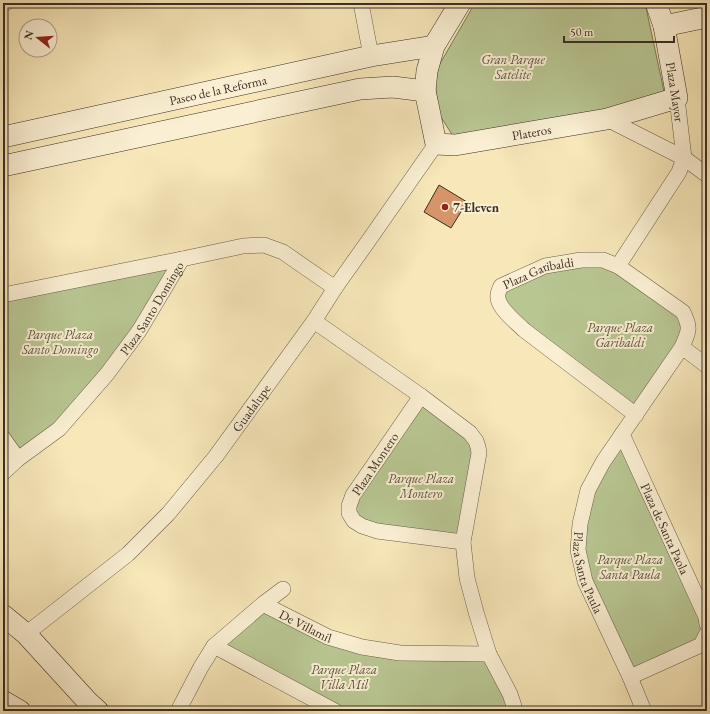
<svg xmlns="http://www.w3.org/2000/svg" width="710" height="714" viewBox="0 0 710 714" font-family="'EB Garamond',serif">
<rect width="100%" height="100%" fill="#f7e7b9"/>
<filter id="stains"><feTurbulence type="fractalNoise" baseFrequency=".005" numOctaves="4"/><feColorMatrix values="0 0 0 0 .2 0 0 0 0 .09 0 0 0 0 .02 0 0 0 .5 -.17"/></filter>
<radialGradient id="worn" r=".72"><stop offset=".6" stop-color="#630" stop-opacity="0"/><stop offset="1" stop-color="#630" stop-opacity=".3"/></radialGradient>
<path fill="#b8c692" stroke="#7a7a5a" d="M475,3H645L665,96L458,144L439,114L434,74Z
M182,259L107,374L18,459L3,438V295Z
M603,260L688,323L636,415L524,330L498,292L545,266Z
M421,396L476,441L463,542L354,521L353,495Z
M622,434L706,617L704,640L630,677L585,581L580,524Z
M263,604L362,647L489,654L514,711H335L214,646Z"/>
<path fill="#d69569" stroke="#3b2e23" d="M439,185L467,202L451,228L424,212Z"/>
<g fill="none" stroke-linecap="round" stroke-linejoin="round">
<g stroke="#6a5c48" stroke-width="16">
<g id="street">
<path d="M361,3L371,56"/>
<path d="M3,4L6,3"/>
<path d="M607,119L684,158L707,175"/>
<path d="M618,266L679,172L684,158L677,98"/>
<path d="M3,295L182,259L243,246L264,245L283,252L335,288"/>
<path d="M314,321L421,396L470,433L476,441L478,447L479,453L463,542L467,578L476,612L489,654L510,694L514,706V711"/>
<path d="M682,347L707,366"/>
<path d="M421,396L353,495L349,506V513L354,521L362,526L377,531L463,542"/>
<path id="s1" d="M636,415L524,330C516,322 499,309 498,298C497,294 499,290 501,286L545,266L581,260H603L618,266L683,312C691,328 689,331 682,347L603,462L588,490L580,524L578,550L585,581L630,677L644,711"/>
<path id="s2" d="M622,434L706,617L707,624"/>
<path d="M3,438L18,459"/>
<path id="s3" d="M3,473L18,459L59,429L107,374L139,331L182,259"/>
<path id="s4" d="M263,604L328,637L362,647L400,653L489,654"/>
<path id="s5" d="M26,634L128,554L168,514L216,456L314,321L335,288L369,240L436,144"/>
<path d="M214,646L335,711"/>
<path d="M630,677L701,645L707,633"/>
<path d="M178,711L201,667L214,646L263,604L283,589"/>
</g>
</g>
<g stroke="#3b2e23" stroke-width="22">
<g id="secondary">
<path id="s6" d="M460,3L434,46L427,71L425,91L428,105L436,144L455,145L607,119L677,98L664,26L656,3"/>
<path d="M664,26L707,17"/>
<path id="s7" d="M3,137L371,56L434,46"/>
<path d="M3,166L360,89L393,87L425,91"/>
<path d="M3,615L26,634L88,702L98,711"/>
<path d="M3,701L20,711"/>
</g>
</g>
<use href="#street" stroke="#faefd2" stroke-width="15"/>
<use href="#secondary" stroke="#faefd2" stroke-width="21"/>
</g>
<circle fill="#8f2418" stroke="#faefd2" stroke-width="1.5" cx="445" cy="207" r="4"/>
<g text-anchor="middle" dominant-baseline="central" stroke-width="4" stroke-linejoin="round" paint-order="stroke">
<g font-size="13" font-style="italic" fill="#5a543f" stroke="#faefd2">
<text x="513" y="59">Gran Parque<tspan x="513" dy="15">Satelite</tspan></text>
<text x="620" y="327">Parque Plaza<tspan x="620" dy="15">Garibaldi</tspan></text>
<text x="60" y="334">Parque Plaza<tspan x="60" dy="15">Santo Domingo</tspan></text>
<text x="421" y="478">Parque Plaza<tspan x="421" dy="15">Montero</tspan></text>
<text x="630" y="559">Parque Plaza<tspan x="630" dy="15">Santa Paula</tspan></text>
<text x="344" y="669">Parque Plaza<tspan x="344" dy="15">Villa Mil</tspan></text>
</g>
<g font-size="13" fill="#3b2e23" stroke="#faefd2">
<text stroke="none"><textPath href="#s7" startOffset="220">Paseo de la Reforma</textPath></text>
<text transform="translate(675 92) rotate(81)">Plaza Mayor</text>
<text stroke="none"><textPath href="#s6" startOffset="247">Plateros</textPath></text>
<text stroke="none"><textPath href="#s1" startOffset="235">Plaza Garibaldi</textPath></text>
<text stroke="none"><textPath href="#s3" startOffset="224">Plaza Santo Domingo</textPath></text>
<text stroke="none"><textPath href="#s5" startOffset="321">Guadalupe</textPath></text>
<text transform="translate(375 464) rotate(-56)">Plaza Montero</text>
<text stroke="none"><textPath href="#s2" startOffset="104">Plaza de Santa Paola</textPath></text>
<text stroke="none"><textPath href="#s1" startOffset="691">Plaza Santa Paula</textPath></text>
<text stroke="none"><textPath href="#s4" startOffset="48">De Villamil</textPath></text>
</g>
<g font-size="13" font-weight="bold" fill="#3b2e23" stroke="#faefd2" text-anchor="start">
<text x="453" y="207">7-Eleven</text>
</g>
</g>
<rect width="710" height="714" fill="none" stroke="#f7e7b9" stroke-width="16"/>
<rect x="4" y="4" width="702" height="706" fill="none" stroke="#3b2e23" stroke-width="2"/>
<rect x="8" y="8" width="694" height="698" fill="none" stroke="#3b2e23"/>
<g transform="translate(38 38) rotate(287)"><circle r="19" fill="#faefd2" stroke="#aea28c"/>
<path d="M0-3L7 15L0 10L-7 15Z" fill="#8f2418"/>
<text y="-6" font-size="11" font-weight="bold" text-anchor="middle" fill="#3b2e23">N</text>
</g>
<path d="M564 36v6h110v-6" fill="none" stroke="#3b2e23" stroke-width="2"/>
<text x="570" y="36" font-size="12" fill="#3b2e23" stroke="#faefd2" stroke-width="3" paint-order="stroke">50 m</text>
<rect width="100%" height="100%" filter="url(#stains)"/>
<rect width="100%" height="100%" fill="url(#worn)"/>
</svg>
